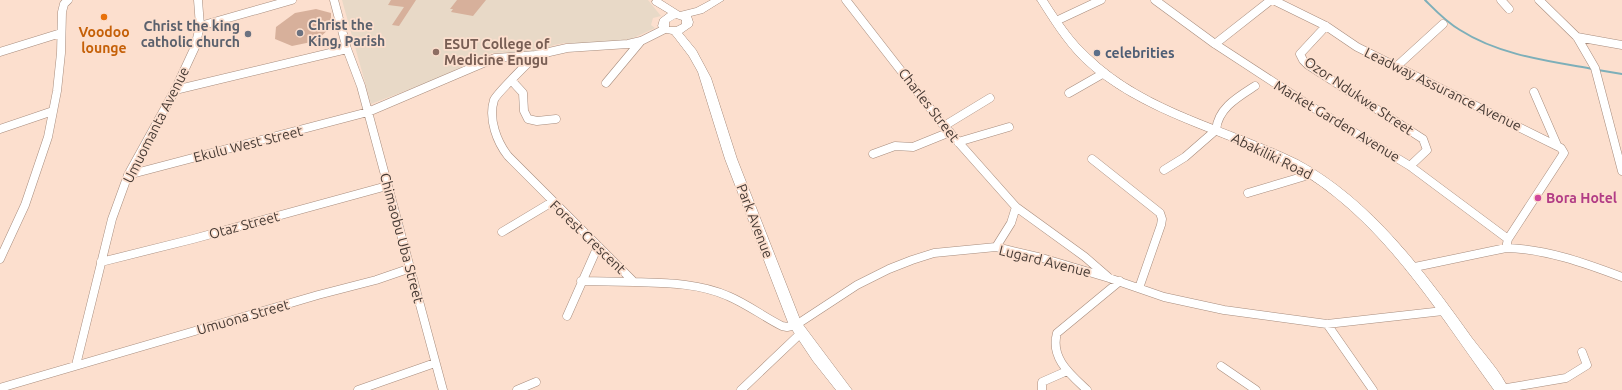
<svg xmlns="http://www.w3.org/2000/svg" width="1622" height="390" viewBox="0 0 1622 390" font-family="Ubuntu,sans-serif">
<rect width="100%" height="100%" fill="#fcdfce"/>
<path fill="#e8d9c7" d="M342,0H648L661,16L653,18L651,25L655,28L653,29L631,39L599,43H565L554,45L538,51L492,53L431,81L371,104Z"/>
<g fill="none" stroke-linecap="round" stroke-linejoin="round">
<path stroke="#7dafb9" stroke-width="2" d="M1425,0C1436,11 1446,22 1460,30C1499,55 1548,61 1593,69
M1598,70L1622,74"/>
</g>
<path fill="#d7b09b" d="M391,0H416L399,26L392,25L404,7L388,5Z
M457,0H486L473,16L451,12L453,9H450Z
M316,9L331,13V27L316,41L292,46L275,39L276,27L295,13Z"/>
<g fill="none" stroke-linecap="round" stroke-linejoin="round">
<g stroke="#a78c7d" stroke-width="9">
<path id="street" d="M334,0L347,49L361,86L443,390
M846,0L944,126L1016,207L1085,257L1108,277
M1155,0L1215,44L1307,104L1410,166L1508,239L1506,248
M1273,0L1326,26L1357,47L1561,148L1564,153L1508,239
M1501,0L1509,9
M1539,0L1577,37L1595,68L1622,171
M1056,21L1101,0
M200,26L292,0
M1326,26L1300,54L1303,60L1308,65L1423,139L1427,150L1410,166
M1577,37L1622,45
M1215,44L1271,0
M0,52L61,33
M536,55C529,62 496,94 494,100C488,119 497,142 508,156L634,282C666,283 699,283 728,296C747,304 764,317 782,326L787,327L796,325L857,285L889,269L912,260L934,253L996,247L1042,258L1109,278L1164,297L1224,310L1327,324L1443,311
M1397,66L1443,24
M512,81L523,93L524,111L528,119L537,121L556,119
M606,83L641,41
M175,90L347,49
M1534,92L1557,145
M1069,93L1104,73
M944,126L990,98
M0,129L53,111
M958,142L1009,127
M873,154L895,146L913,147L950,132
M1092,159L1160,213L1162,219L1161,225L1139,288
M1164,170L1185,157L1216,130C1218,108 1238,97 1255,86
M128,175L368,112L495,58L536,55L567,48L628,44L641,41L665,29
M1248,193L1312,174
M502,232L552,202
M996,247L1011,223L1016,207
M0,259L25,205L48,137L57,91L61,53L62,12L64,4L68,0
M101,262L193,239L387,186
M1410,268L1506,248C1546,249 1585,263 1622,277
M581,281L634,282
M567,316L598,246
M1327,324L1373,390
M76,365L112,219L128,175L175,90L195,47L200,26L198,0
M1221,366L1256,390
M0,388L318,295L376,280L411,268
M1501,389L1566,378L1587,365L1582,352
M358,390L435,363
M517,390L536,382
M741,390L801,333
M1042,390V382L1067,371
M1087,390C1070,374 1050,358 1057,333L1120,281"/>
</g>
<g stroke="#a78c7d" stroke-width="1">
<path id="secondary" d="M653,0H661L680,12L696,8L711,0H724L703,13L691,16L693,22L692,26L682,33L696,50L711,78L737,159L801,322L852,390H836L813,361L789,325L725,159L698,72L689,56L676,39L672,34L662,32L658,26L660,19L668,13L653,4L652,2ZM676,18L682,20V24L676,27H669V22Z
M1037,0H1047C1060,20 1072,39 1090,55C1147,110 1229,126 1298,160C1372,200 1424,271 1472,338C1484,354 1501,372 1509,390H1494C1435,309 1379,215 1289,166C1221,132 1139,115 1082,61C1064,43 1051,22 1037,0Z"/>
</g>
<use href="#street" stroke="#fff" stroke-width="8"/>
<use href="#secondary" fill="#fff" fill-rule="evenodd"/>
</g>
<circle fill="#e8710a" stroke="#fcdfce" stroke-width="1.5" cx="104" cy="17" r="4"/>
<g fill="#6b7280" stroke="#fcdfce" stroke-width="1.5">
<circle cx="300" cy="33" r="4"/>
<circle cx="248" cy="34" r="4"/>
</g>
<circle fill="#8d6e63" stroke="#fcdfce" stroke-width="1.5" cx="436" cy="52" r="4"/>
<circle fill="#5c6f8a" stroke="#fcdfce" stroke-width="1.5" cx="1097" cy="53" r="4"/>
<circle fill="#d1479c" stroke="#fcdfce" stroke-width="1.5" cx="1538" cy="198" r="4"/>
<g text-anchor="middle" dominant-baseline="central" stroke-width="3.5" stroke-linejoin="round" paint-order="stroke">
<g font-size="14" font-weight="bold" fill="#5b616d" stroke="#fcdfce" text-anchor="start">
<text x="308" y="25">Christ the<tspan x="308" dy="16">King, Parish</tspan></text>
<text x="240" y="26" text-anchor="end">Christ the king<tspan x="240" dy="16">catholic church</tspan></text>
</g>
<g font-size="14" font-weight="bold" fill="#c56008" stroke="#fcdfce">
<text x="104" y="32">Voodoo<tspan x="104" dy="16">lounge</tspan></text>
</g>
<g font-size="14" font-weight="bold" fill="#785e54" stroke="#fcdfce" text-anchor="start">
<text x="444" y="44">ESUT College of<tspan x="444" dy="16">Medicine Enugu</tspan></text>
</g>
<g font-size="14" font-weight="bold" fill="#4e5e75" stroke="#fcdfce" text-anchor="start">
<text x="1105" y="53">celebrities</text>
</g>
<g font-size="14" fill="#463a34" stroke="#fcdfce">
<text transform="translate(1443 89) rotate(26)">Leadway Assurance Avenue</text>
<text transform="translate(1359 96) rotate(34)">Ozor Ndukwe Street</text>
<text transform="translate(929 105) rotate(52)">Charles Street</text>
<text transform="translate(1337 121) rotate(31)">Market Garden Avenue</text>
<text transform="translate(156 125) rotate(-63)">Umuomanta Avenue</text>
<text transform="translate(248 144) rotate(-14)">Ekulu West Street</text>
<text transform="translate(1272 156) rotate(26)">Abakiliki Road</text>
<text transform="translate(755 221) rotate(69)">Park Avenue</text>
<text transform="translate(244 225) rotate(-15)">Otaz Street</text>
<text transform="translate(588 237) rotate(44)">Forest Crescent</text>
<text transform="translate(402 238) rotate(75)">Chimaobu Uba Street</text>
<text transform="translate(1045 261) rotate(14)">Lugard Avenue</text>
<text transform="translate(243 317) rotate(-16)">Umuona Street</text>
</g>
<g font-size="14" font-weight="bold" fill="#b23c85" stroke="#fcdfce" text-anchor="start">
<text x="1546" y="198">Bora Hotel</text>
</g>
</g>
</svg>
